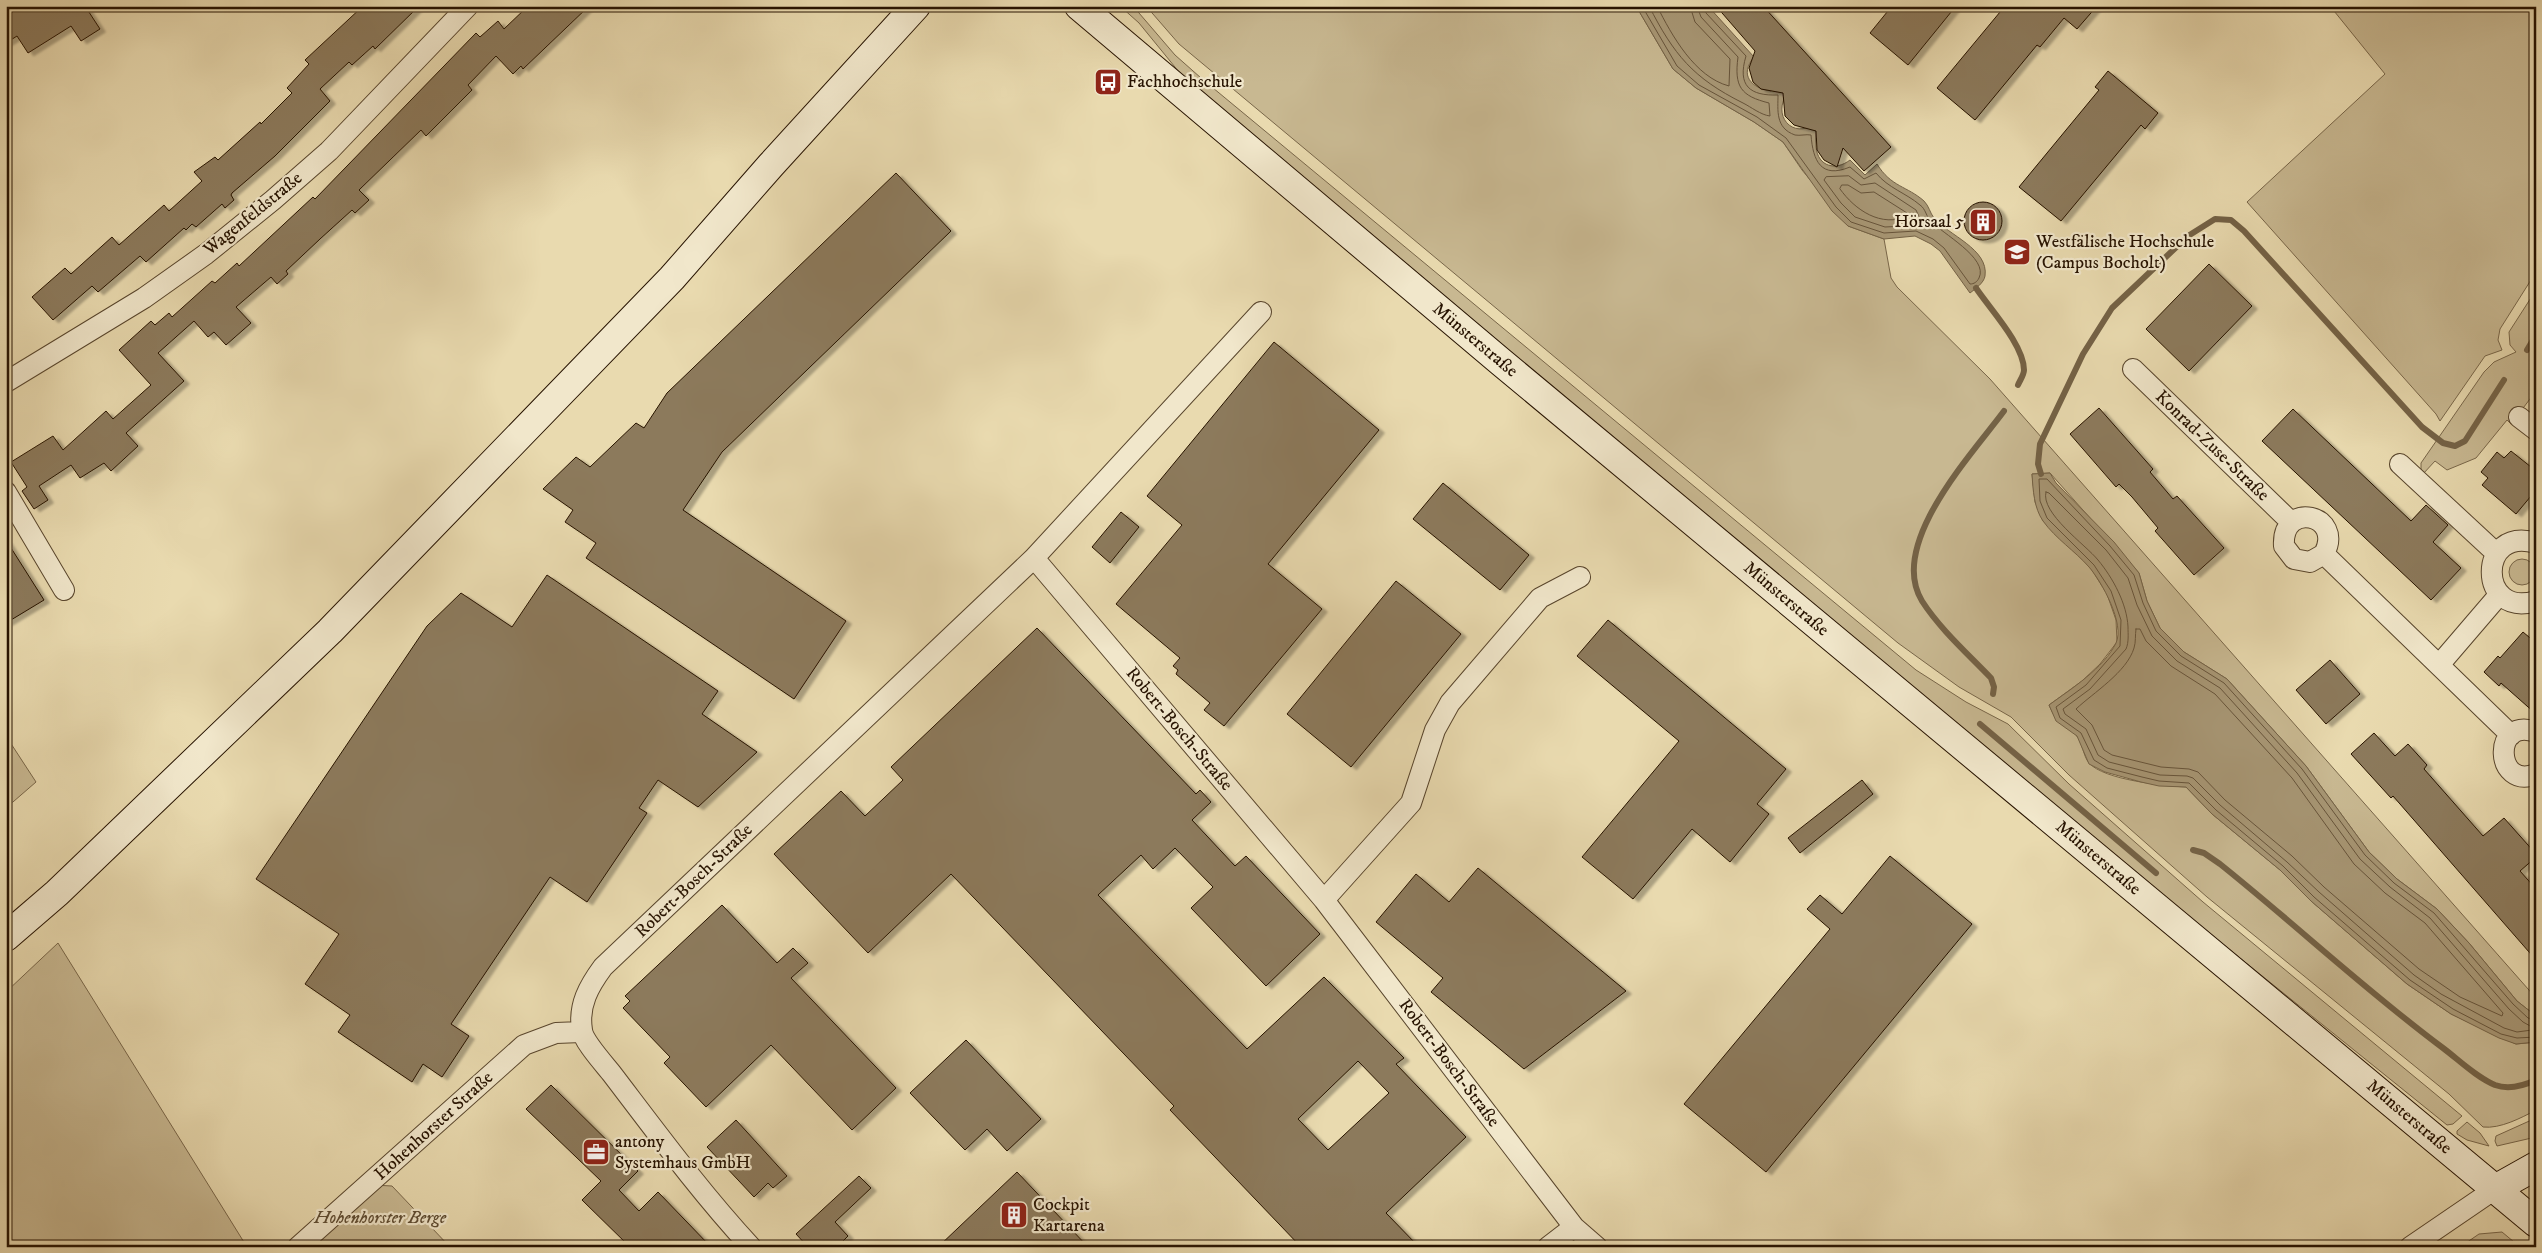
<svg xmlns="http://www.w3.org/2000/svg" width="2542" height="1253" viewBox="0 0 2542 1253" font-family="'IM FELL DW Pica',serif">
<defs>
<filter id="shadow"><feDropShadow dx="5.5" dy="3" stdDeviation="1" flood-color="#0004"/></filter>
</defs>
<rect width="100%" height="100%" fill="#e9daaf"/>
<filter id="stains"><feTurbulence type="fractalNoise" baseFrequency=".004" numOctaves="4"/><feColorMatrix values="0 0 0 0 .2 0 0 0 0 .09 0 0 0 0 .02 0 0 0 .5 -.17"/></filter>
<radialGradient id="worn" r=".72"><stop offset=".6" stop-color="#630" stop-opacity="0"/><stop offset="1" stop-color="#630" stop-opacity=".3"/></radialGradient>
<path fill="#c8b891" stroke="#786649" d="M1120,6H1133L1175,55L1201,78L1916,670L1966,702L2008,724L2069,784L2203,902L2462,1116L2453,1124L2447,1125L2194,921L1188,83L1139,23Z
M1146,6H1636L1673,69L1696,88L1754,122L1783,142L1802,170L1848,226L1884,239L1891,278L1897,287L1990,379L2536,998V1016L2517,1001L2469,943L2437,909L2397,879L2369,852L2306,766L2227,679L2184,652L2160,628L2147,601L2139,573L2050,473L2032,474L2035,502L2043,521L2090,567L2107,594L2116,620L2117,642L2100,664L2082,681L2049,705C2059,729 2062,719 2076,735C2083,743 2083,756 2089,763C2104,780 2165,786 2186,787L2212,814L2280,870L2311,901L2407,984L2451,1014L2516,1044L2536,1042V1110C2521,1118 2500,1129 2483,1127L2449,1094L2207,897L2069,775L2011,717L1959,687L1898,643L1179,44Z
M2330,6H2536V272L2500,329L2498,340L2502,350L2485,356L2440,421L2436,414L2247,202L2385,74Z
M2536,290V391L2511,424L2507,420L2476,458L2447,470L2435,461L2423,474L2421,472V463L2484,372L2494,362L2516,352L2510,345L2509,332Z
M2509 572a13 13 0 1 1 26 0a13 13 0 1 1-26 0Z
M6,736L36,782L6,808Z
M58,943L247,1247H6V992Z
M2536,1118V1137L2497,1146L2495,1141L2496,1136Z
M2467,1122L2480,1133L2489,1146L2467,1140L2457,1134V1131Z
M373,1185L392,1186L450,1247H306Z
M2502,1232L2520,1247H2445L2463,1245L2479,1234Z"/>
<path fill="#a79674" stroke="#746246" d="M1636,6H1708L1754,57C1739,75 1751,88 1771,91L1780,84L1788,93C1771,114 1792,141 1816,123C1816,131 1815,139 1816,147C1818,167 1836,171 1850,160L1865,175L1877,164C1891,187 1907,186 1924,201C1929,206 1930,213 1934,218C1948,235 1989,249 1985,276C1984,283 1975,289 1970,293L1940,251L1931,244L1915,236L1884,239L1848,226L1832,211L1783,142L1754,122L1696,88L1673,69Z
M2050,473L2056,483L2114,542L2139,573L2147,601L2160,628L2184,652L2227,679L2306,766L2369,852L2397,879L2437,909L2469,943L2517,1001L2536,1016V1042L2516,1044L2499,1038L2451,1014L2407,984L2311,901L2280,870L2212,814L2186,787L2159,786L2141,782L2105,772L2089,764L2077,736L2056,721L2049,705C2071,689 2104,668 2116,643C2125,624 2102,582 2089,567C2075,551 2056,539 2043,521C2034,508 2033,490 2032,474Z"/>
<g fill="none" stroke-linecap="round" stroke-linejoin="round">
<path stroke="#67543a" stroke-width="1" d="M1642,6L1677,66L1699,85L1757,117L1786,138L1836,207L1851,222L1884,233L1916,231L1933,239L1944,248L1970,284C1974,284 1977,282 1979,278C1989,258 1941,233 1931,221C1926,217 1926,209 1920,205C1906,193 1888,188 1876,173L1864,179L1850,167C1821,179 1813,161 1811,135C1806,134 1800,136 1795,135C1775,128 1778,110 1778,95C1750,96 1737,86 1746,56L1706,13L1704,6
M1649,6C1674,55 1693,78 1743,103C1751,107 1761,115 1770,116L1769,103C1741,96 1734,87 1738,57L1701,17L1697,6
M1657,6C1672,36 1695,77 1729,86L1730,59L1695,22L1690,6
M1849,176L1861,185L1875,183L1916,210L1923,225L1885,227L1855,217L1841,203L1824,180L1826,177Z
M1842,185H1848L1861,193L1874,192L1907,213L1908,216C1881,228 1855,210 1840,189Z
M2046,492L2049,493L2106,550L2128,578L2137,605L2152,636L2177,661L2220,688L2297,773L2360,859L2390,887L2430,918L2509,1009L2523,1022L2532,1027V1030L2517,1032L2504,1028L2441,994L2414,975L2319,892L2287,862L2220,805L2193,778L2187,776L2160,775L2109,762L2098,755L2086,729L2065,714L2063,709L2090,689L2126,649C2129,642 2128,634 2128,627C2127,604 2113,578 2098,560C2086,545 2040,513 2046,492Z
M2136,629H2140L2146,641L2171,666L2215,694L2292,778L2354,864L2385,893L2425,923L2503,1013L2502,1016L2460,997L2419,969L2324,887L2292,856L2225,800L2198,772L2189,769L2161,767L2112,755L2104,750L2092,725L2076,709C2093,693 2127,672 2134,648C2136,642 2135,635 2136,629Z
M2536,1020L2528,1018L2513,1004L2434,913L2394,883L2365,855L2302,769L2224,683L2181,656L2156,631L2143,603L2134,575L2110,546L2047,479H2039L2040,501L2047,518L2094,565L2111,591L2121,620L2120,646L2086,685L2056,707L2060,718L2081,733L2094,760L2107,768L2142,777L2159,781L2189,783L2216,810L2283,866L2314,897L2410,980L2453,1009L2501,1034L2517,1038L2536,1037"/>
<path stroke="#746246" stroke-width="6" d="M1976,288C1990,309 2024,345 2024,370C2024,375 2020,380 2018,385
M2527,350L2536,335
M2041,474L2038,464L2040,444L2083,354L2112,308L2188,236L2215,219L2231,220L2244,231L2422,427L2443,443L2455,446L2465,441L2504,380
M1993,694L1994,687L1991,678C1968,654 1940,629 1922,601C1887,544 1973,453 2004,411
M1980,724L2156,873
M2193,850L2204,853L2220,864C2295,924 2365,990 2443,1048C2459,1060 2476,1077 2495,1085C2509,1090 2523,1086 2536,1080"/>
</g>
<path fill="#8c7a5b" stroke="#271301" fill-rule="evenodd" filter="url(#shadow)" d="M15,6H85L100,29L81,41L71,26L28,53L17,36L6,43V12Z
M363,6H419L375,49L373,46L352,65L349,62L320,89L330,101L275,156L232,193L231,195L234,200L225,208L222,204L196,227L192,224L186,230L184,228L146,262L140,256L98,292L92,286L53,320L32,297L65,268L71,274L112,237L119,245L164,205L169,211L202,181L194,172L215,157L218,160L260,122L261,124L292,93L287,88L309,64L305,60Z
M528,6H589L523,69L521,66L513,74L496,56L468,85L472,90L426,136L421,130L359,190L369,200L355,213L352,210L320,239L286,271L288,274L277,284L271,277L236,307L251,323L226,345L214,332L208,337L194,321L158,353L184,381L126,433L138,446L111,471L104,463L80,478L71,465L39,486L48,500L34,509L22,491L27,487L11,462L53,436L63,450L106,411L113,419L151,385L119,350L151,321L155,325L169,313L172,317L212,281L215,283L237,263L239,266L313,197L315,199L476,33L480,37L498,21L504,29Z
M1716,6H1763L1891,147L1864,171L1843,148L1837,167L1824,160L1817,150L1816,131L1794,125L1785,116L1783,93L1761,89L1753,82L1749,68L1755,51Z
M1892,6H1956L1908,65L1870,33Z
M2005,6H2097L2077,29L2064,18L2040,47L2037,45L1975,120L1937,88Z
M2108,71L2158,113L2145,129L2141,125L2061,221L2019,187L2099,90L2095,87Z
M896,173L951,231L722,452L683,510L846,621L794,699L586,558L596,543L565,522L573,510L543,489L576,457L590,467L636,423L644,428L667,393Z
M1964 221a19 19 0 1 1 38 0a19 19 0 1 1-38 0Z
M2209,264L2252,306L2189,371L2146,329Z
M1274,342L1379,430L1268,564L1322,609L1224,726L1204,710L1210,703L1176,674L1178,670L1173,666L1180,658L1116,604L1182,525L1147,496Z
M2099,408L2153,469L2150,472L2173,499L2177,496L2224,548L2194,575L2155,531L2158,528L2132,497L2119,484L2116,487L2070,434Z
M2293,409L2411,521L2426,505L2448,525L2433,542L2461,568L2431,600L2262,441Z
M2511,451L2536,471V490L2516,514L2482,485L2488,478L2481,472L2497,452L2504,458Z
M1443,483L1529,555L1500,590L1413,519Z
M1121,512L1139,527L1110,563L1092,547Z
M6,540L44,600L6,623Z
M547,575L718,691L702,714L757,752L698,807L658,780L639,808L647,813L587,902L550,877L451,1024L469,1036L442,1077L423,1064L412,1082L338,1032L350,1015L305,984L339,934L256,879L427,626L461,593L512,627Z
M1396,581L1461,634L1351,767L1287,714Z
M1608,620L1786,769L1757,804L1769,814L1730,862L1692,829L1633,899L1582,857L1679,741L1577,656Z
M1037,628L1196,794L1200,790L1211,802L1192,820L1235,866L1246,856L1320,934L1266,986L1191,908L1213,887L1175,848L1153,869L1141,855L1098,895L1247,1049L1324,977L1404,1058L1396,1064L1466,1137L1386,1213L1419,1247H1301L1170,1110L1174,1106L951,874L868,953L774,854L841,791L865,816L903,780L891,767ZM1358,1061L1389,1093L1328,1150L1298,1119Z
M2523,632L2536,643V714L2501,683L2499,686L2484,672L2498,656L2500,658Z
M2330,660L2360,694L2326,724L2296,690Z
M2374,733L2395,756L2408,744L2427,765L2424,769L2483,836L2504,818L2536,854V857L2520,871L2536,889V960L2393,796L2391,798L2351,754Z
M1862,780L1873,794L1800,853L1788,838Z
M1890,856L1972,924L1766,1172L1684,1104L1830,929L1807,909L1820,895L1842,914Z
M1478,868L1626,991L1524,1069L1431,992L1443,978L1376,922L1416,874L1449,902Z
M722,905L777,963L793,948L808,963L791,978L896,1088L852,1130L771,1045L706,1107L664,1063L670,1057L623,1008L630,1001L625,996Z
M966,1040L1041,1119L1007,1151L987,1129L965,1150L910,1093Z
M551,1085L638,1171L619,1190L639,1211L658,1192L711,1247H630L582,1200L601,1181L526,1109Z
M736,1120L787,1176L773,1188L768,1183L754,1197L707,1147Z
M1017,1172L1088,1247H938Z
M859,1176L871,1188L835,1222L848,1236L837,1247H808L796,1234Z"/>
<g fill="none" stroke-linecap="round" stroke-linejoin="round">
<g stroke="#58452c" stroke-width="22">
<path id="street" d="M1261,312L1034,558L1324,900L1574,1227L1597,1247
M2133,369L2291,522
M6,382L144,298L206,254L273,200L329,151L468,6
M2519,417L2536,430
M2400,464L2496,553
M6,492L64,590
M2536,543C2477,525 2477,619 2536,601
M2324,554L2310,562L2294,559L2284,546C2281,500 2345,514 2324,554L2511,735
M2439,665L2499,595
M2536,732C2491,716 2495,791 2536,774
M1324,900L1411,803L1435,730L1450,703L1540,598L1580,577
M298,1247L524,1045L556,1033L581,1032
M751,1247C701,1193 657,1133 612,1074C605,1065 583,1041 582,1030C578,1005 589,986 603,967L1034,558
M1548,1247L1574,1227
M2410,1247L2495,1189"/>
</g>
<g stroke="#271301" stroke-width="30">
<path id="secondary" d="M1079,6L1501,362L2536,1223
M6,937L57,893L330,631L672,278L771,165L916,6
M2495,1189L2536,1166"/>
</g>
<use href="#street" stroke="#f1e7cb" stroke-width="20"/>
<use href="#secondary" stroke="#f1e7cb" stroke-width="28"/>
</g>
<defs>
<g id="bus-square" transform="scale(1.4375)"><rect x="-9" y="-9" width="18" height="18" rx="4" fill="#8f2418" stroke="#f1e7cb"/><path d="M-5-6H5V4H4V6H2V4H-2V6H-4V4H-5ZM-3.5-4V0h7V-4ZM-3.5 1.2v1.5H-2V1.2ZM2 1.2v1.5H3.5V1.2Z" fill="#fff"/></g>
<g id="building-square" transform="scale(1.4375)"><rect x="-9" y="-9" width="18" height="18" rx="4" fill="#8f2418" stroke="#f1e7cb"/><path d="M-4-6H4V6H1V3H-1V6H-4ZM-2.5-4.3h1.7v1.8h-1.7ZM.8-4.3h1.7v1.8H.8ZM-2.5-1h1.7V.8h-1.7ZM.8-1h1.7V.8H.8Z" fill="#fff"/></g>
<g id="university-square" transform="scale(1.4375)"><rect x="-9" y="-9" width="18" height="18" rx="4" fill="#8f2418" stroke="#f1e7cb"/><path d="M0-5L7-2L0 1L-7-2ZM-4 1L0 2.5L4 1V4Q0 6-4 4Z" fill="#fff"/></g>
<g id="office-square" transform="scale(1.4375)"><rect x="-9" y="-9" width="18" height="18" rx="4" fill="#8f2418" stroke="#f1e7cb"/><path d="M-6-3h4V-5.5h4V-3h4V5H-6ZM-1-4.5V-3h2v-1.5ZM-6 0V1H6V0Z" fill="#fff"/></g>
</defs>
<g fill-rule="evenodd">
<use href="#bus-square" x="1108" y="82"/>
<use href="#building-square" x="1983" y="222"/>
<use href="#university-square" x="2017" y="252"/>
<use href="#office-square" x="596" y="1152"/>
<use href="#building-square" x="1014" y="1215"/>
</g>
<g text-anchor="middle" dominant-baseline="central" stroke-width="4.5" stroke-linejoin="round" paint-order="stroke">
<g font-size="18" fill="#271301" stroke="#f1e7cb" text-anchor="start">
<text x="1127" y="82">Fachhochschule</text>
<text x="1964" y="222" text-anchor="end">Hörsaal 5</text>
<text x="2036" y="242">Westfälische Hochschule<tspan x="2036" dy="21">(Campus Bocholt)</tspan></text>
<text x="615" y="1142">antony<tspan x="615" dy="21">Systemhaus GmbH</tspan></text>
<text x="1033" y="1205">Cockpit<tspan x="1033" dy="21">Kartarena</tspan></text>
</g>
<g font-size="18" fill="#271301" stroke="#f1e7cb">
<text transform="translate(253 214) rotate(-39)">Wagenfeldstraße</text>
<text transform="translate(1475 340) rotate(40)">Münsterstraße</text>
<text transform="translate(2212 446) rotate(44)">Konrad-Zuse-Straße</text>
<text transform="translate(1786 599) rotate(40)">Münsterstraße</text>
<text transform="translate(1179 729) rotate(50)">Robert-Bosch-Straße</text>
<text transform="translate(2098 858) rotate(40)">Münsterstraße</text>
<text transform="translate(694 881) rotate(-44)">Robert-Bosch-Straße</text>
<text transform="translate(1449 1063) rotate(53)">Robert-Bosch-Straße</text>
<text transform="translate(2409 1117) rotate(40)">Münsterstraße</text>
<text transform="translate(434 1126) rotate(-42)">Hohenhorster Straße</text>
</g>
<g font-size="18" font-style="italic" fill="#5f4d33" stroke="#f1e7cb">
<text x="380" y="1218">Hohenhorster Berge</text>
</g>
</g>
<rect width="2542" height="1253" fill="none" stroke="#e9daaf" stroke-width="25"/>
<rect x="8" y="8" width="2527" height="1238" fill="none" stroke="#271301" stroke-width="2.5"/>
<rect x="12" y="12" width="2517" height="1228" fill="none" stroke="#271301"/>
<rect width="100%" height="100%" filter="url(#stains)"/>
<rect width="100%" height="100%" fill="url(#worn)"/>
</svg>
